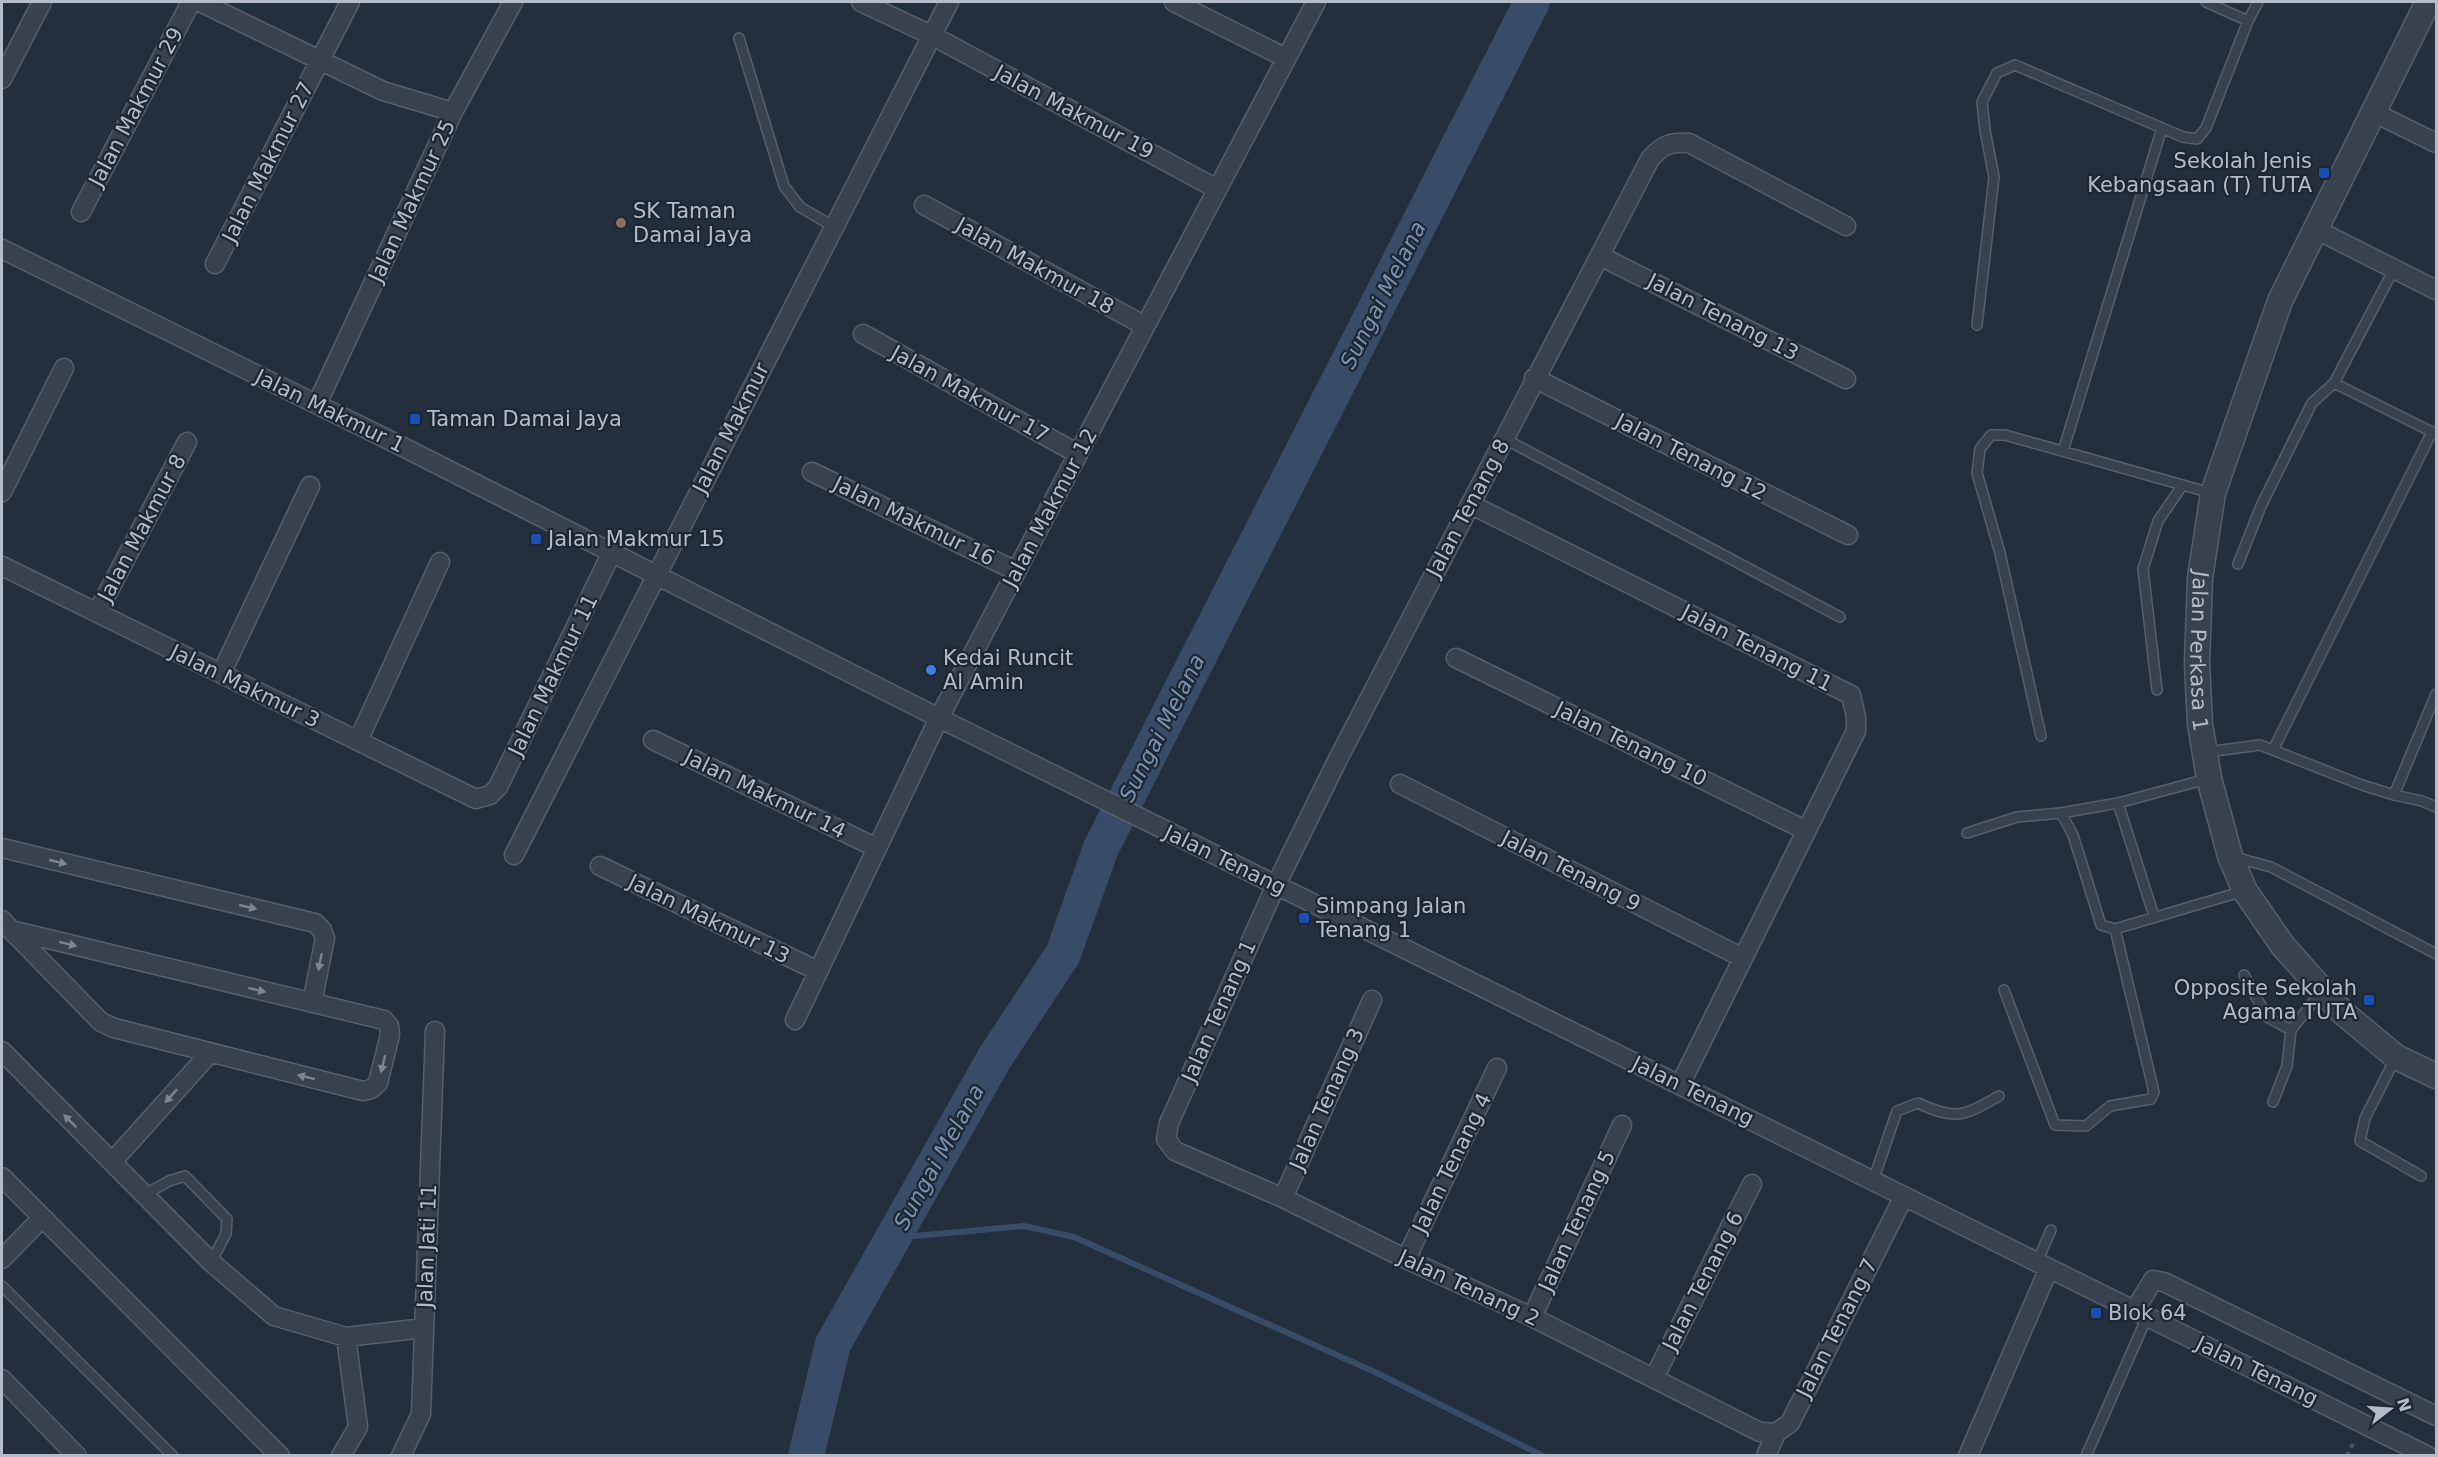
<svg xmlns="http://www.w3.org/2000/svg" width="2438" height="1457" viewBox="0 0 2438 1457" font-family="'DejaVu Sans',sans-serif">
<rect width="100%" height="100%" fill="#242f3e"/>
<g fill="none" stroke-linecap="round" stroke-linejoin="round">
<path stroke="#394c67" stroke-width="6" d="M893,1238L1024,1226L1074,1237L1377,1373L1543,1456"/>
<path stroke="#394c67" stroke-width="36" d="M806,1456L833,1344L994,1059L1063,954L1101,848L1532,2"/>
<g stroke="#565f6c" stroke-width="12">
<path id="service" d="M2206,2L2248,21
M739,38L784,186L800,207L834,227
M1977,325L1994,177L1985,130L1982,102L1997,73L2015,65L2183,137L2197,139L2206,128L2248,21L2258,2
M2334,383L2436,434
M1505,439L1840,617
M2063,451L2162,128
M2238,564L2261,506L2300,427L2312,403L2334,383L2394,269
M2157,690L2143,569L2158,521L2182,486
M2041,736L2000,553L1977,473L1980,449L1991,435H2005L2211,493
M2273,750L2432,432
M2207,752L2260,745L2362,785L2394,795L2436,694
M2207,779L2118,803L2061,813L2073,835L2101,925L2115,929L2244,891
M2394,795L2422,801L2436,807
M2118,803L2154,916
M1967,833L2017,817L2061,813
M2234,857L2271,867L2436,954
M2244,975L2267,1017L2291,1030L2321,992
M2004,990L2055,1125L2086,1126L2110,1106L2151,1099L2154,1092L2115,929
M2395,1059L2365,1118L2360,1141L2421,1176
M2273,1102L2287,1066L2291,1030
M1873,1181L1897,1111L1918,1103C1956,1121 1964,1116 1999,1096
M144,1195L169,1181L185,1176L227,1219L226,1234L211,1262
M2037,1262L2051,1230
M2,1286L173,1456
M2086,1456L2147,1317"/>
</g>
<g stroke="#565f6c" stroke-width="21">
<path id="minor" d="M200,2L383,91L453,112
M861,2L931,35L1217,189
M1174,2L1286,58
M2,79L42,2
M2373,112L2436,143
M924,205L1145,326
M81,212L191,2
M2315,229L2436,290
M2,249L397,444L939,718L2428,1456
M1600,256L1846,379
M215,264L350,2
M863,334L1078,454
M1534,378L1848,535
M317,404L453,112L513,2
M812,472L1016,571
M2,492L64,368
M1470,504L1851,695L1856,717V731L1680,1085
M2,566L476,799L490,795L498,787L612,552
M97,613L187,442
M1456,658L1805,830
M221,674L310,486
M653,740L877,848
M358,741L440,562
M1400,784L1743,958
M2,848L315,923L322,930L325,938L312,1003
M514,855L949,2
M600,866L818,971
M2,920L11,930L101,1022L114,1028L363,1091L371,1089L378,1083L390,1035L389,1026L384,1020L11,930
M795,1020L939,718L1316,2
M2,1051L211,1262L274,1316L346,1337L424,1328
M112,1162L210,1053
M2,1177L280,1456
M1283,1198L1372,1000
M2,1259L42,1218
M1406,1259L1497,1068
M2135,1310L2153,1280L2164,1282L2436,1416
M1532,1317L1622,1125
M1654,1378L1752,1184
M2,1379L77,1456
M1776,1433L1760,1432L1532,1317L1406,1259L1283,1198L1175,1151L1166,1139L1169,1123L1276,885L1338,759L1650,159C1662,145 1670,142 1689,143L1846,226
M341,1456L358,1427L346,1337
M401,1456L421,1414L435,1031
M1766,1456L1776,1433L1790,1423L1904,1196
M1968,1456L2049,1268"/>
</g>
<g stroke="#565f6c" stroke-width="27">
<g id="tertiary">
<path id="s1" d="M2428,2L2280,301L2213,493L2200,578L2197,663L2200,724L2209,778L2230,856L2245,891L2283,946L2342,1012L2396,1057L2436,1076"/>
</g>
</g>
<path stroke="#44595c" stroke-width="4" stroke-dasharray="4.5 4.5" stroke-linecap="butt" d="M2347,1456L2355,1440"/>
<use href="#service" stroke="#38414e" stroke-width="9"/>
<use href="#minor" stroke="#38414e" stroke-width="18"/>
<use href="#tertiary" stroke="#38414e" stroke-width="24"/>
</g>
<defs><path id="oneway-solid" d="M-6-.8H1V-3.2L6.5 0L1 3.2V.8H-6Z" transform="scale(1.5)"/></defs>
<g fill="#7c8592">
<use href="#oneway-solid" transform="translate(58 862) rotate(13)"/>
<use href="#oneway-solid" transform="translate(248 907) rotate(13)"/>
<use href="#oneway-solid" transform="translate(68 944) rotate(14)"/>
<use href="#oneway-solid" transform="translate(320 962) rotate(101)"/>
<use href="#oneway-solid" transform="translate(257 990) rotate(14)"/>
<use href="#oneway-solid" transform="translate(383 1064) rotate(104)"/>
<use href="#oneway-solid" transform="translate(306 1077) rotate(-166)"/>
<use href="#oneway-solid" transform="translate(171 1096) rotate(132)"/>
<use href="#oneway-solid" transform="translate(70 1121) rotate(-135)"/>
</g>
<g fill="#1a4fb4" stroke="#1d2633" stroke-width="2">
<rect x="2318" y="167" width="12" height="12" rx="3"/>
<rect x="409" y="413" width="12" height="12" rx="3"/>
<rect x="530" y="533" width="12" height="12" rx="3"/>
<rect x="1298" y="912" width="12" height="12" rx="3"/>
<rect x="2363" y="994" width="12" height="12" rx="3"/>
<rect x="2090" y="1307" width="12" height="12" rx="3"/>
</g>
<circle fill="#8d6e63" stroke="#1d2633" stroke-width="2" cx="621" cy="223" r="6"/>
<circle fill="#3f7fe0" stroke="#1d2633" stroke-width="2" cx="931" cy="670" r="6"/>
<g text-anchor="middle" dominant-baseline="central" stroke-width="4.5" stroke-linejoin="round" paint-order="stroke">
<g font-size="21" fill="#b4bcc9" stroke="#1d2633">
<text transform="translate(136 107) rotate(-62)">Jalan Makmur 29</text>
<text transform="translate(1074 112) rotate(28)">Jalan Makmur 19</text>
<text transform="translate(268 162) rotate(-63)">Jalan Makmur 27</text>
<text transform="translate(412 201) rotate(-65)">Jalan Makmur 25</text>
<text transform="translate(1035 266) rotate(29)">Jalan Makmur 18</text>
<text transform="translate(1723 317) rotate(27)">Jalan Tenang 13</text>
<text transform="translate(970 394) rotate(29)">Jalan Makmur 17</text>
<text transform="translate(330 411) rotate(26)">Jalan Makmur 1</text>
<text transform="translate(731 428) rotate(-63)">Jalan Makmur</text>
<text transform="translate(1691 457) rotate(27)">Jalan Tenang 12</text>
<text transform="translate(1050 508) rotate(-62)">Jalan Makmur 12</text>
<text transform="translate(1468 508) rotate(-62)">Jalan Tenang 8</text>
<text transform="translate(914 521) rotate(26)">Jalan Makmur 16</text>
<text transform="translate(142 528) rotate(-62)">Jalan Makmur 8</text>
<text transform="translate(1757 648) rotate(27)">Jalan Tenang 11</text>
<text stroke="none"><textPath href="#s1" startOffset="696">Jalan Perkasa 1</textPath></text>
<text transform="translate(553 675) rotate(-64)">Jalan Makmur 11</text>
<text transform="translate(245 686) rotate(26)">Jalan Makmur 3</text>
<text transform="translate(1631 744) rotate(26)">Jalan Tenang 10</text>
<text transform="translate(765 794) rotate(26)">Jalan Makmur 14</text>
<text transform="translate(1225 860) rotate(26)">Jalan Tenang</text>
<text transform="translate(1571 871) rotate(27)">Jalan Tenang 9</text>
<text transform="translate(709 919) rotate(26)">Jalan Makmur 13</text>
<text transform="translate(1219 1011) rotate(-66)">Jalan Tenang 1</text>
<text transform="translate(1693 1091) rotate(26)">Jalan Tenang</text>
<text transform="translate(1327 1099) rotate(-66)">Jalan Tenang 3</text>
<text transform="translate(1452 1163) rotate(-64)">Jalan Tenang 4</text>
<text transform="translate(1577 1221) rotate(-65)">Jalan Tenang 5</text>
<text transform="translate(427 1246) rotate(-88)">Jalan Jati 11</text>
<text transform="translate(1703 1281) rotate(-63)">Jalan Tenang 6</text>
<text transform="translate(1469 1288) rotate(25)">Jalan Tenang 2</text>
<text transform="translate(1837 1328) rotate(-63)">Jalan Tenang 7</text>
<text transform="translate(2257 1371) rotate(26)">Jalan Tenang</text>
</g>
<g font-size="21" fill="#b4bcc9" stroke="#1d2633" text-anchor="start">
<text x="2312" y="161" text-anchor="end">Sekolah Jenis<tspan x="2312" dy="24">Kebangsaan (T) TUTA</tspan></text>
<text x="633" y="211">SK Taman<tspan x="633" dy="24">Damai Jaya</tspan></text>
<text x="427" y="419">Taman Damai Jaya</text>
<text x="548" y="539">Jalan Makmur 15</text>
<text x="943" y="658">Kedai Runcit<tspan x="943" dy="24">Al Amin</tspan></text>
<text x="1316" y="906">Simpang Jalan<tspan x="1316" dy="24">Tenang 1</tspan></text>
<text x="2357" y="988" text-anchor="end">Opposite Sekolah<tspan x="2357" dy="24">Agama TUTA</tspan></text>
<text x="2108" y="1313">Blok 64</text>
</g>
<g font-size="22" font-style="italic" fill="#7c92b1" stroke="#1d2633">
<text transform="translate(1383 295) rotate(-63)">Sungai Melana</text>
<text transform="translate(1162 728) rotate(-63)">Sungai Melana</text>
<text transform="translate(939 1157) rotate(-61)">Sungai Melana</text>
</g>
</g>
<rect width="2438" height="1457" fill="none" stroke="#b4bcc9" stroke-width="6"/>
<g transform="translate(2390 1409) rotate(73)" stroke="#1d2633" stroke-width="4.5" paint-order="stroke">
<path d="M0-4.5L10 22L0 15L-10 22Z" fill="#b4bcc9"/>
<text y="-9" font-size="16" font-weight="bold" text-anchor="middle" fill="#b4bcc9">N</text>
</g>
</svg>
